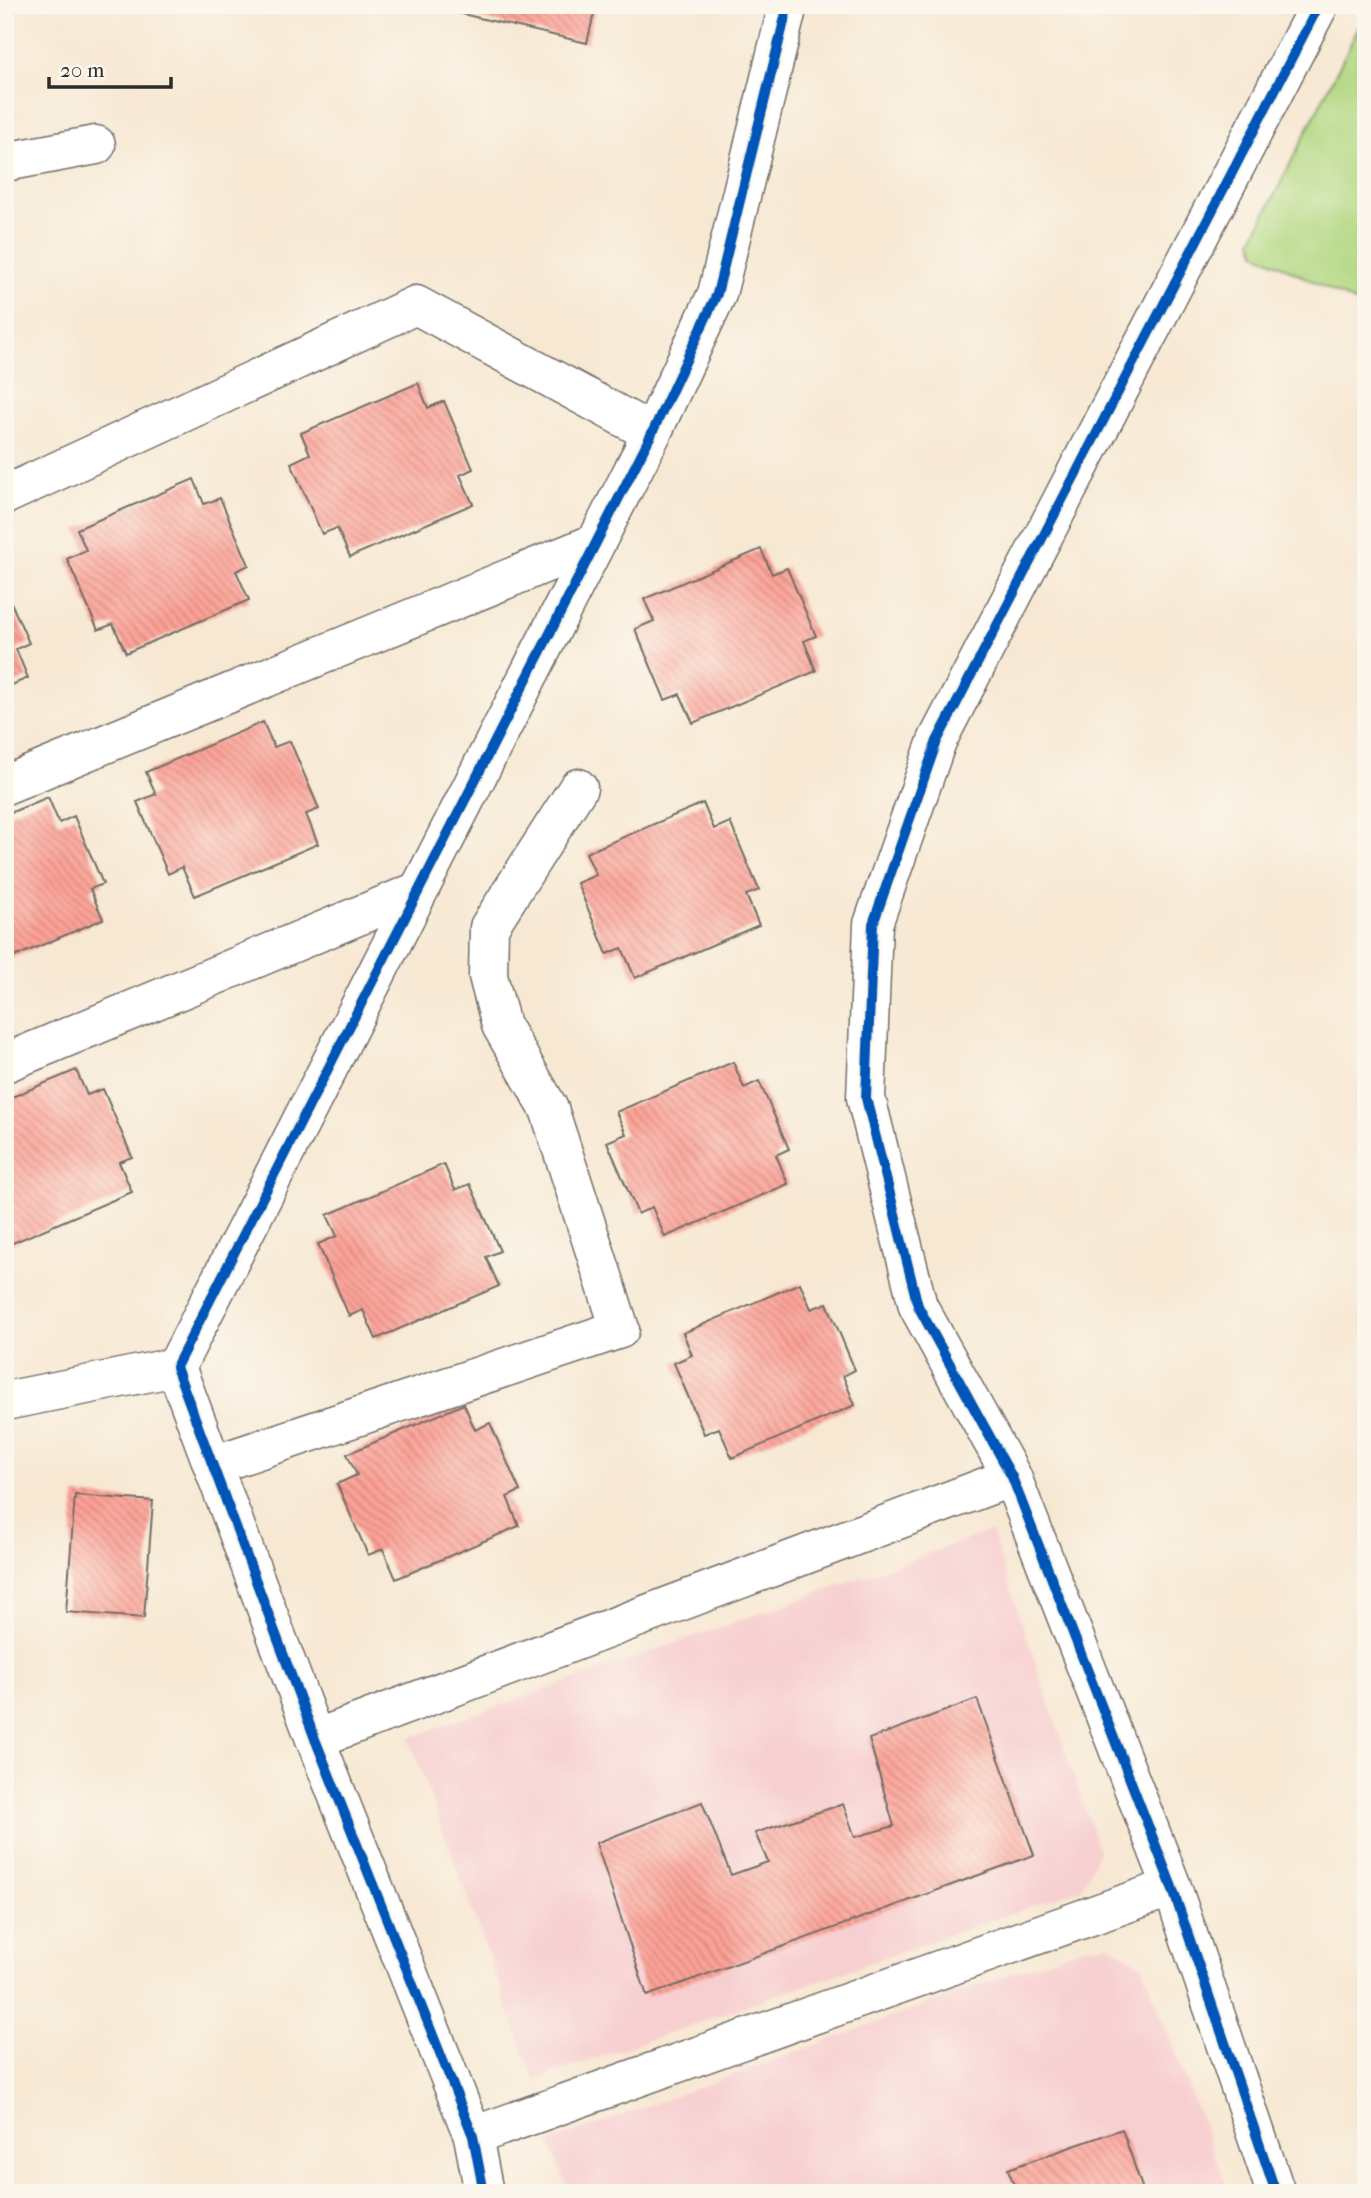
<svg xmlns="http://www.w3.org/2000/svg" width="1371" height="2198" viewBox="0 0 1371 2198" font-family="'IM FELL French Canon',serif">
<defs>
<pattern id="building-back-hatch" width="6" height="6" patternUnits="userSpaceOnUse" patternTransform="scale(1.75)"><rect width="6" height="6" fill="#fda297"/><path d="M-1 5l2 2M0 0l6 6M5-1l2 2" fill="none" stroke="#cd847b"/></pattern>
</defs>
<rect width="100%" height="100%" fill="#fbf7ec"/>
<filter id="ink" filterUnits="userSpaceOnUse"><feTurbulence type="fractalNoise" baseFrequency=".0143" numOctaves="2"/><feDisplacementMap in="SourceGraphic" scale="14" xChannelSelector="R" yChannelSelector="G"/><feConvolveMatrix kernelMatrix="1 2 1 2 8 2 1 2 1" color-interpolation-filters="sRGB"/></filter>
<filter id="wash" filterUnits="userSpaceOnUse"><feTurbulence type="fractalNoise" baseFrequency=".00686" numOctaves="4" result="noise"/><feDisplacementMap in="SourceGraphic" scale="28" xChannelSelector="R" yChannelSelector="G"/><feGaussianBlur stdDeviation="1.57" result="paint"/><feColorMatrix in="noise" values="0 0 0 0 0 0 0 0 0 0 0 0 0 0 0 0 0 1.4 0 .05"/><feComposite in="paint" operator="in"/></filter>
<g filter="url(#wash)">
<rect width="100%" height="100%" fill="#f7e8d3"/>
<path fill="#f7cfd0" d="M991,1531L1099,1851L1081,1889L534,2080L409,1738Z
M1109,1944L1142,1965L1229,2193H570L549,2142L1084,1947Z"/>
<path fill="#b2d882" stroke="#6e8256" stroke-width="2" d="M1366,13V308L1256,253L1252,240Z"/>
<g id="blocks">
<path fill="url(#building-back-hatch)" d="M460,5H596L587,43L458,13Z
M418,383L428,408L444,401L473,469L460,475L473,504L350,557L337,528L322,534L291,463L310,454L301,433Z
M194,479L204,504L220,498L249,565L236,571L249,600L126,653L113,624L98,630L67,559L86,550L77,529Z
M761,549L772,574L787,568L816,636L804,641L816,671L693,723L680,694L665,700L635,629L654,621L644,599Z
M5,589L29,643L16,649L28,678L5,688Z
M263,722L274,747L290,741L319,809L306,814L318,844L195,896L182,867L168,874L137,802L156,794L146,772Z
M48,797L59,823L74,816L103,884L90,889L103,919L5,961V815Z
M703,803L714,829L730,822L759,890L746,895L759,925L635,978L622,948L607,954L577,883L596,875L586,853Z
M733,1062L744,1088L759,1081L789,1149L776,1155L788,1184L665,1237L652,1207L638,1214L607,1142L626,1134L616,1112Z
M76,1070L87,1095L103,1089L132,1157L119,1162L132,1192L8,1245L5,1238V1100Z
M444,1164L455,1190L470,1184L500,1251L486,1257L499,1286L376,1339L363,1310L349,1316L318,1244L337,1236L327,1215Z
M800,1283L811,1309L827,1303L855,1370L843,1376L855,1405L732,1458L719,1428L704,1434L674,1363L692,1355L683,1333Z
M464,1404L475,1430L490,1423L520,1491L507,1497L519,1526L396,1579L383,1549L368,1555L337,1484L357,1475L347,1454Z
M75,1495L153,1501L144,1618L66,1612Z
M977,1699L1034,1855L647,1996L596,1843L702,1802L731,1875L768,1862L755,1833L843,1804L855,1837L894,1826L869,1739Z
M1122,2129L1144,2193H1017L1008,2169Z"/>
</g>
</g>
<g filter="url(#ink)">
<use href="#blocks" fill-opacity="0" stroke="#726d66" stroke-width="2"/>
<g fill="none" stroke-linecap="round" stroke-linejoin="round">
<g stroke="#726d66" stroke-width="41">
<path id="minor" d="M5,162L96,145
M5,495L416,305L652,433
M5,785L595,543
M5,1063L418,891
M5,1401L176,1367
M213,1465L620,1329L549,1109L501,1025L488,976L489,927L578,788
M315,1739L1012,1477
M473,2136L1172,1887
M484,2193L473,2136L315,1739L176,1367L652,433L717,294L788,5
M1276,2193L1172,1887L1012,1477L918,1306L866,1098L873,924L937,741L1319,5"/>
</g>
<use href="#minor" stroke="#fff" stroke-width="38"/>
<g stroke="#fbf7ec" stroke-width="15">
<path id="cycleway" d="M484,2193L473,2136L315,1739L176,1367L652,433L717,294L788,5
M1276,2193L1172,1887L1012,1477L918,1306L866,1098L873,924L937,741L1319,5"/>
</g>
<use href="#cycleway" stroke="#0057b8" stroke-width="10"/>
</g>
</g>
<rect width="1371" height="2198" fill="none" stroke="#fbf7ec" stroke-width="28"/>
<path d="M49 77v10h122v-10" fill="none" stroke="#2b2b2b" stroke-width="3.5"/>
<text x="60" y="77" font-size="21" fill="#2b2b2b" stroke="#fbf7ec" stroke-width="5" paint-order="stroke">20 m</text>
</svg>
